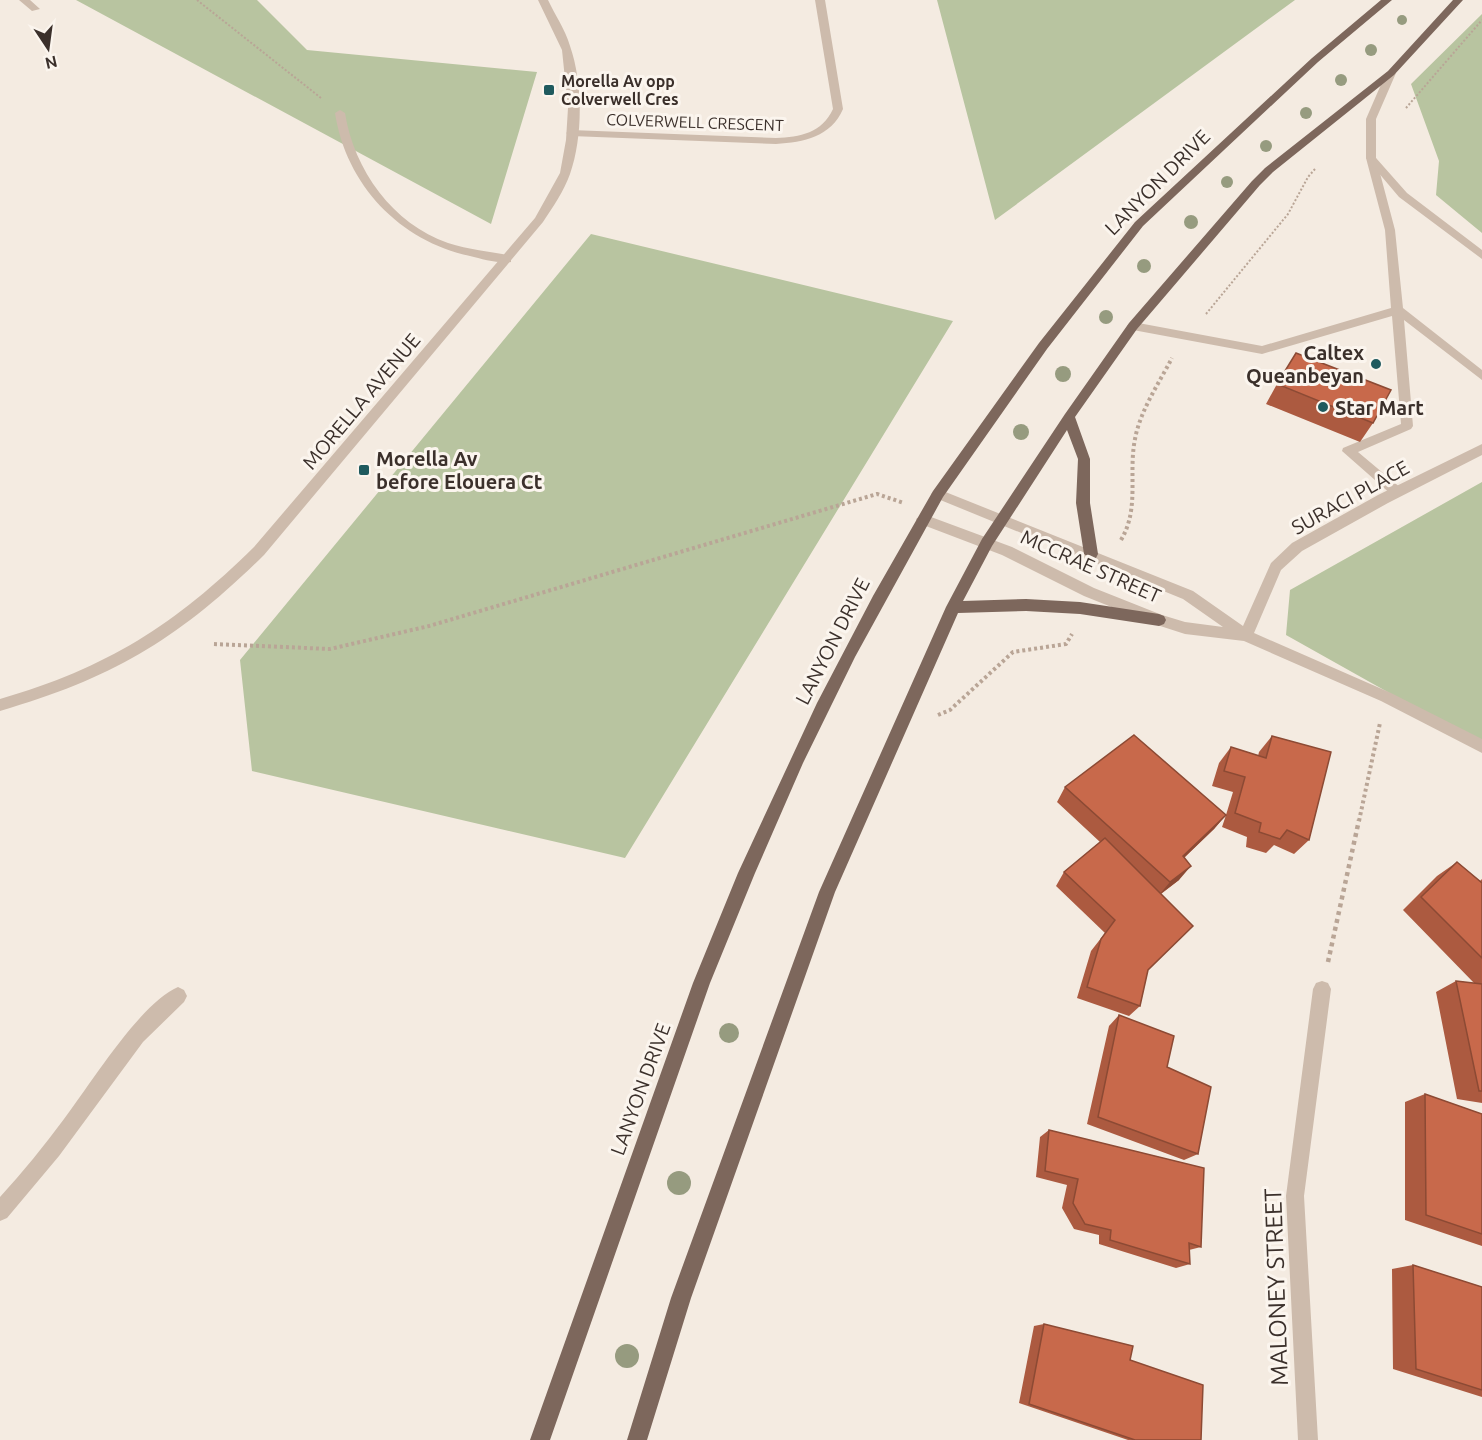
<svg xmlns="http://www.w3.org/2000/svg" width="1482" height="1440" viewBox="0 0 1482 1440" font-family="Ubuntu,sans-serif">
<rect width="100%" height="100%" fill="#f4ebe1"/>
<path fill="#b8c4a0" d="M76,0H257L307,50L537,72L491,224Z
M937,0H1295L995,220Z
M1482,14V233L1436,195L1439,161L1411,84Z
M591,234L953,321L625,858L252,771L240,660Z
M1482,482V745L1286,635L1290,590Z"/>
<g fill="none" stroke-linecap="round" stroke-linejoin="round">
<path stroke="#b9a596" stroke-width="2" stroke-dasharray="2 2" stroke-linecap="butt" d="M197,0L321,98
M1406,108L1482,20
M1206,314L1288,214L1308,177L1315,169"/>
<path stroke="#b9a596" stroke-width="4" stroke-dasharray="3 3" stroke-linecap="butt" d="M1121,540C1140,508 1128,474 1135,439C1140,411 1159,383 1172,358
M214,644L330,649L429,626L877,494L904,503
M938,715L950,710L1013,652L1066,644L1072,634
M1359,821L1380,723"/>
<path stroke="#b9a596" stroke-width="4.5" stroke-dasharray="4 4" stroke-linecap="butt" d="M1328,962L1359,820"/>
<path fill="#cdbbac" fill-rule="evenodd" d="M1371,155L1376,158L1395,230L1403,308L1482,370V380L1404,320L1413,426L1411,429L1358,452L1402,489L1404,492L1397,497L1392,495L1342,451L1343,448L1401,424L1392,316L1262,354L1133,330L1127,326L1133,322L1262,346L1391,308L1385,230L1366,158Z"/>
<path fill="#cdbbac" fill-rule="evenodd" d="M19,0H30L40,9L32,11Z
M815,0H825L843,109C831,137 804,142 776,144L571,136L566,133L571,130L776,138C800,137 822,133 833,109Z
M1391,70L1396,73L1376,119V158L1407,193L1482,250V259L1399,197L1366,158V119L1386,73Z
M340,110L345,113C354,170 393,224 448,243C469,250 490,251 511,256V262C499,264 482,259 470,256C400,241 346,185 335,113Z
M1482,444V455L1388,503L1302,551L1281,570L1254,633L1391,693L1482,739V753L1381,701L1244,641L1185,634L1154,624L1084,596L1002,555L918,523L916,519L923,514L1012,547L1094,588L1162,615L1185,622L1223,627L1183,599L933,497L931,494L938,489L1193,591L1243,626L1271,563L1292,543L1378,495Z
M1322,981L1328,983L1331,989L1304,1196L1318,1440H1298L1286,1196L1313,989L1316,983Z
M178,987L184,990L187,996L184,1002L143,1042L59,1156L7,1218L0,1221V1197C23,1172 44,1146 64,1119C90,1085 140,1003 178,987Z"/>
<path fill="#cdbbac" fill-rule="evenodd" d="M538,0H548C555,15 565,29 570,46C583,83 583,137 570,174C564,191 553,207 543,222L264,555C180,638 114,678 0,711V699C107,668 175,625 254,547L535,218L560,173L566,140L568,108L562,50Z"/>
<path fill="#7d675c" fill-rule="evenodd" d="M1381,0H1392L1318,62L1143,226L1047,349L943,497L855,657L803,763L755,873L710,983L550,1440H530L693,983L738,873L817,703L873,596L933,491L1039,343L1135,222L1312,58Z
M1453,0H1463L1394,75L1273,172L1260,185L1137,329L1075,417L1090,459V503L1098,554L1096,558L1091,559L1084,554L1076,503L1078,459L1067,430L992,546L963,601L1026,599L1080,602L1159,614L1164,616L1166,620L1164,624L1159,626L1080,614L1026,611L958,613L835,892L691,1298L647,1440H627L671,1298L819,892L946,607L982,539L1065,414L1129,323L1252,181L1265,168L1388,71Z"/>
</g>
<g fill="#969b7f">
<circle cx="1402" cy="20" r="5"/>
<circle cx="1371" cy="50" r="6"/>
<circle cx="1341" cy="80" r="6"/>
<circle cx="1306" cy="113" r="6"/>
<circle cx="1266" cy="146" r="6"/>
<circle cx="1227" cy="182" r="6"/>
<circle cx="1191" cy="222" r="7"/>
<circle cx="1144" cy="266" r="7"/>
<circle cx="1106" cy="317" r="7"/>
<circle cx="1063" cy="374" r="8"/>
<circle cx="1021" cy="432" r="8"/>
<circle cx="729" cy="1033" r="10"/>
<circle cx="679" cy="1183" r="12"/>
<circle cx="627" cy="1356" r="12"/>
</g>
<path fill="#ac5a40" d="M1277,384L1373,423L1360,442L1266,404Z
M1272,736L1309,840L1294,854L1274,845L1266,853L1246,847L1247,837L1222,827L1226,815L1214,829L1184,858L1179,880L1161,894L1148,970L1140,1006L1129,1016L1077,998L1091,951L1105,933L1056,886L1064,872L1100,842L1057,802L1065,787L1226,815L1233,792L1212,786L1219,763L1231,747L1258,756L1259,752Z
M1457,862L1480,881L1482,879V1103L1457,1099L1436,992L1456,981L1474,983L1403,910L1437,876Z
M1119,1015L1167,1067L1198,1154L1184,1160L1087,1124L1109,1026Z
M1425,1094L1482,1114V1246L1405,1220V1102Z
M1049,1130L1201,1247L1189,1250L1190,1264L1176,1268L1099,1244V1235L1074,1229L1062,1208L1067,1185L1036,1177L1040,1137Z
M1413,1265L1482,1287V1397L1393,1369L1392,1269Z
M1044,1324L1130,1360L1201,1440H1128L1019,1403L1034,1326Z"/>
<path fill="#8c4a34" d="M1226,815L1214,829L1171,870L1183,856Z
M1191,866L1179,880L1159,895L1170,882Z"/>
<path fill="#c8694b" stroke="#8c4a34" stroke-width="1.5" d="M1296,353L1391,390L1373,423L1277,384Z
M1134,735L1226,815L1183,856L1191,866L1170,882L1065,787Z
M1272,736L1331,752L1309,840L1287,830L1280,839L1259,832L1261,823L1235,813L1245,777L1224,771L1231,747L1266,758Z
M1105,838L1193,926L1148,970L1140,1006L1087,987L1101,939L1115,920L1064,872Z
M1457,862L1482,883V958L1421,897Z
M1456,981L1482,984V1091H1479Z
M1119,1015L1174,1036L1167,1067L1211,1087L1198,1154L1098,1117Z
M1425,1094L1482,1114V1234L1426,1215Z
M1049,1130L1204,1168L1201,1247L1189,1243L1190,1264L1110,1240L1111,1230L1085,1224L1073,1203L1078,1179L1045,1171Z
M1413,1265L1482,1287V1390L1416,1369Z
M1044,1324L1133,1346L1130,1360L1203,1385L1201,1440H1135L1029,1404Z"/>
<g fill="#1f5a5e" stroke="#fbf5ee" stroke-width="2">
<rect x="543" y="84" width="12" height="12" rx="3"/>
<circle cx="1376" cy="364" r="6"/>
<circle cx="1323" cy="407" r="6"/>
<rect x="358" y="464" width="12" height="12" rx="3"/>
</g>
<g text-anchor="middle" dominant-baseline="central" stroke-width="6" stroke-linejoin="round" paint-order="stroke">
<g font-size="16" font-weight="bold" fill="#3b302b" stroke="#fbf5ee" text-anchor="start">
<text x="561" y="81">Morella Av opp<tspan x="561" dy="18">Colverwell Cres</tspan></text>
</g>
<g font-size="16" fill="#3b302b" stroke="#fbf5ee">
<text transform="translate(695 122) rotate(2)">COLVERWELL CRESCENT</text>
</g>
<g font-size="20" fill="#3b302b" stroke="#fbf5ee">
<text transform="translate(1157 182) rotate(-45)">LANYON DRIVE</text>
<text transform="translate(361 401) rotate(-50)">MORELLA AVENUE</text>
<text transform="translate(1350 497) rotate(-29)">SURACI PLACE</text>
<text transform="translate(1091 566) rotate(24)">MCCRAE STREET</text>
<text transform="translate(832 641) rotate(-63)">LANYON DRIVE</text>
<text transform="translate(640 1089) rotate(-70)">LANYON DRIVE</text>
</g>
<g font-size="20" font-weight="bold" fill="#3b302b" stroke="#fbf5ee" text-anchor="start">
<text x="1364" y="352" text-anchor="end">Caltex<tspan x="1364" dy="23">Queanbeyan</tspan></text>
<text x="1335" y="407">Star Mart</text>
<text x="376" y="458">Morella Av<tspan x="376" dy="23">before Elouera Ct</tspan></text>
</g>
<g font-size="24" fill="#3b302b" stroke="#fbf5ee">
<text transform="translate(1276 1287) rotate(-92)">MALONEY STREET</text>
</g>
</g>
<g transform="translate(48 48) rotate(167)" stroke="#fbf5ee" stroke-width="4.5" paint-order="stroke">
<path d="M0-4.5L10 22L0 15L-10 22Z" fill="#3b302b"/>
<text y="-9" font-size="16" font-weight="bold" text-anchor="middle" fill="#3b302b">N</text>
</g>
</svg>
